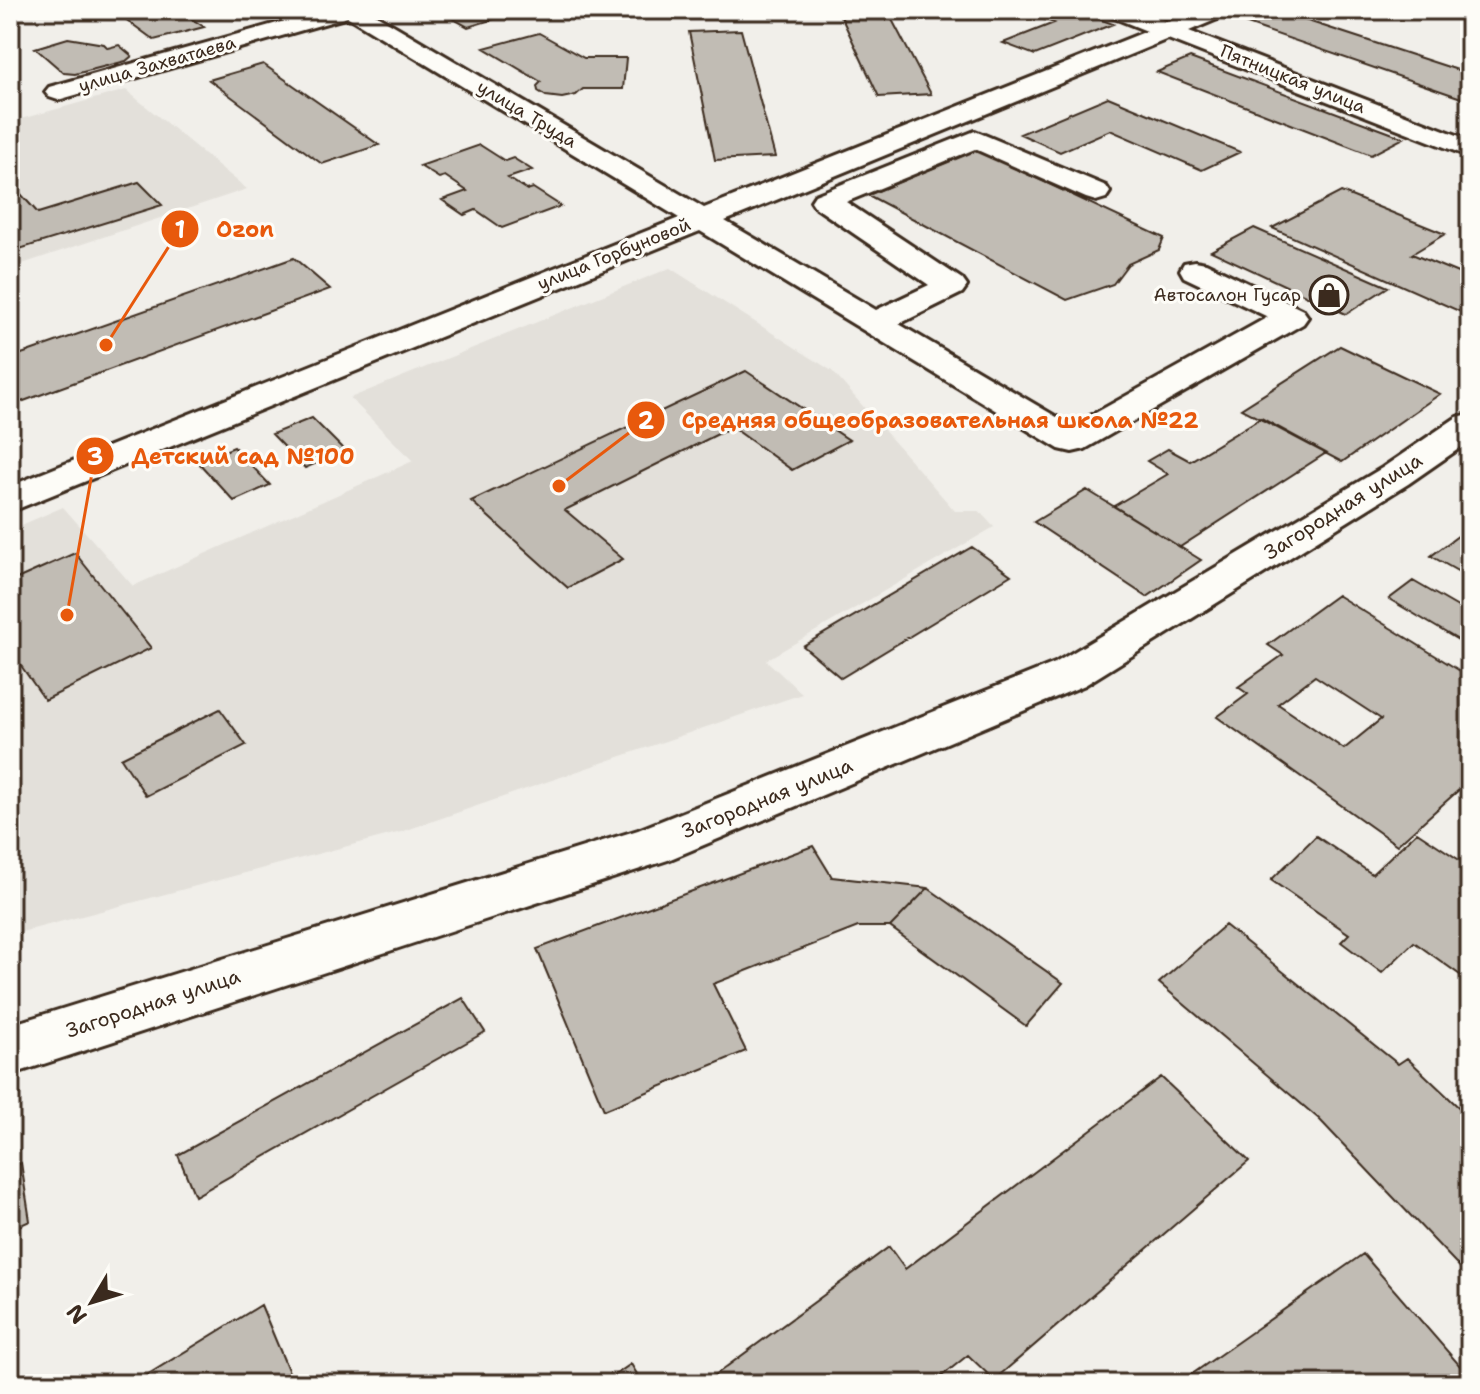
<svg xmlns="http://www.w3.org/2000/svg" width="1480" height="1394" viewBox="0 0 1480 1394" font-family="'Shantell Sans',sans-serif">
<rect width="100%" height="100%" fill="#f1efea"/>
<filter id="ink" filterUnits="userSpaceOnUse"><feTurbulence type="fractalNoise" baseFrequency=".0125" numOctaves="2"/><feDisplacementMap in="SourceGraphic" scale="16" xChannelSelector="R" yChannelSelector="G"/><feConvolveMatrix kernelMatrix="1 2 1 2 8 2 1 2 1" color-interpolation-filters="sRGB"/></filter>
<g filter="url(#ink)">
<path fill="#e3e0da" d="M126,90L247,189L10,268V122Z
M670,268L832,371L955,511H979L994,527L766,660L802,694L401,832L10,935V530L63,507L133,586L413,461L350,398Z"/>
<path fill="#c1bcb4" stroke="#3b2a1e" stroke-width="2" fill-rule="evenodd" d="M113,10H179L204,27L154,40Z
M441,10H524L468,27L439,11Z
M838,10H887L931,94L879,97Z
M1043,10H1075L1113,24L1035,55L1003,43L1054,23L1031,15Z
M1243,10H1327L1305,20L1470,74V101L1227,17Z
M741,30L775,157L715,160L689,32Z
M539,33L584,58H626L623,89H583L576,95L562,98L546,96L538,91L537,86L541,82L484,48Z
M68,38L104,44L108,48L119,45L132,56L126,61L75,74L64,73L35,48Z
M1190,58L1404,138L1371,155L1157,72Z
M263,64L379,145L322,164L209,80Z
M1108,97L1240,152L1202,170L1110,130L1060,152L1020,134Z
M480,145L505,161L513,158L532,170L508,178L527,190L533,188L561,206L502,228L476,210L464,215L442,200L467,191L445,176L439,178L420,166Z
M976,150L1164,238L1159,250L1128,264L1113,284L1067,300L868,195Z
M10,182L38,213L139,182L162,205L10,252Z
M1341,192L1445,234L1412,254L1470,278V316L1272,228Z
M1254,228L1388,287L1346,314L1211,251Z
M294,258L330,289L10,406V358Z
M1340,346L1440,394L1342,462L1241,409Z
M746,371L849,440L792,470L732,427L565,510L623,559L568,588L471,501Z
M312,418L345,451L305,468L272,434Z
M1261,418L1326,453L1180,547L1114,506L1168,474L1147,461L1168,449L1190,461Z
M234,447L270,485L234,501L198,462Z
M1087,490L1180,547L1201,560L1147,597L1034,522Z
M1470,527V578L1431,556Z
M972,547L1011,575L841,678L803,646Z
M75,553L151,648L45,700L10,650V582Z
M1413,581L1470,614V647L1389,599Z
M1337,595L1470,677V780L1397,845L1217,717L1248,694L1238,687L1283,655L1268,645ZM1315,676L1381,719L1344,749L1278,704Z
M220,709L246,745L146,796L121,758Z
M1417,832L1470,867V886L1460,896L1470,903V982L1414,942L1382,973L1341,942L1349,934L1271,880L1316,836L1372,874Z
M813,846L832,877L928,888L890,927H858L713,984L746,1051L604,1110L537,949Z
M928,888L1063,983L1026,1026L890,927Z
M1225,925L1398,1064L1407,1058L1470,1118V1278L1319,1119L1159,983Z
M463,998L485,1032L195,1196L178,1155Z
M1161,1077L1249,1161L994,1380L968,1355L932,1384H703L889,1247L905,1269Z
M21,1163L30,1221L10,1230V1168Z
M1363,1254L1468,1375L1456,1384H1178Z
M261,1305L294,1384H135L134,1383Z
M631,1364L643,1384H602Z"/>
<g fill="none" stroke-linecap="round" stroke-linejoin="round">
<g stroke="#3b2a1e" stroke-width="6">
<path id="minor" d="M324,10H368L704,208L1147,31L1107,15L1104,10H1136L1168,22L1199,10H1230L1227,15L1189,31L1470,140V157L1168,39L725,221L876,310L929,285L815,207L811,201L815,195L975,131L1106,186L1110,192L1106,198L1096,201L1086,198L975,149L846,202L962,279L967,286L962,293L899,324L1072,426L1268,317L1184,277L1180,270L1184,263L1195,261L1206,263L1303,310L1308,317L1303,324L1085,449L1072,452L1059,449L700,231L10,512V486L679,218L348,17L58,100L49,97L45,92L49,87Z
M1470,414V441L1408,484L1085,685L668,860L10,1075V1025L638,830L1055,663L1382,468L1457,417Z"/>
</g>
<use href="#minor" fill="#fdfcf7" fill-rule="evenodd"/>
</g>
</g>
<defs>
<g id="shop-ring" transform="scale(2)"><circle r="9.5" fill="#fdfcf7" stroke="#3b2a1e" stroke-width="1.5"/><path d="M-5-2.5h2.3a2.7 3.5 0 0 1 5.4 0H5L5.5 6h-11ZM-1.5-2.5h3a1.5 2.3 0 0 0-3 0Z" fill="#3b2a1e"/></g>
</defs>
<g fill-rule="evenodd">
<use href="#shop-ring" x="1329" y="295"/>
</g>
<g text-anchor="middle" dominant-baseline="central" stroke-width="6" stroke-linejoin="round" paint-order="stroke">
<g font-size="18" fill="#3b2a1e" stroke="#fdfcf7">
<text transform="translate(157 64) rotate(-16)">улица Захватаева</text>
<text transform="translate(1293 79) rotate(22)">Пятницкая улица</text>
<text transform="translate(527 114) rotate(31)">улица Труда</text>
<text transform="translate(614 254) rotate(-22)">улица Горбуновой</text>
</g>
<g font-size="18" fill="#3b2a1e" stroke="#fdfcf7" text-anchor="end">
<text x="1301" y="295">Автосалон Гусар</text>
</g>
<g font-size="20" fill="#3b2a1e" stroke="#fdfcf7">
<text transform="translate(1343 506) rotate(-32)">Загородная улица</text>
<text transform="translate(767 798) rotate(-22)">Загородная улица</text>
<text transform="translate(153 1003) rotate(-18)">Загородная улица</text>
</g>
</g>
<path fill="none" stroke="#e8590c" stroke-width="3" d="M106 345L180 229M559 486L646 420M67 615L95 456"/>
<g fill="#e8590c" stroke="#fdfcf7" stroke-width="3">
<circle cx="106" cy="345" r="8"/>
<circle cx="559" cy="486" r="8"/>
<circle cx="67" cy="615" r="8"/>
<circle cx="180" cy="229" r="20"/>
<circle cx="646" cy="420" r="20"/>
<circle cx="95" cy="456" r="20"/>
</g>
<g font-size="24" text-anchor="middle" font-weight="bold" fill="#fff">
<text x="180" y="238">1</text>
<text x="646" y="429">2</text>
<text x="95" y="465">3</text>
</g>
<g font-size="22" text-anchor="middle" font-weight="bold" fill="#e8590c" stroke="#fdfcf7" stroke-width="6" stroke-linejoin="round" paint-order="stroke">
<text x="245" y="237">Ozon</text>
<text x="940" y="428">Средняя общеобразовательная школа №22</text>
<text x="243" y="464">Детский сад №100</text>
</g>
<rect width="1480" height="1394" fill="none" stroke="#fdfcf7" stroke-width="40"/>
<rect x="20" y="20" width="1440" height="1354" fill="none" stroke="#3b2a1e" stroke-width="3" filter="url(#ink)"/>
<g transform="translate(92 1302) rotate(232)" stroke="#fdfcf7" stroke-width="6" paint-order="stroke">
<path d="M0-6L14 30L0 20L-14 30Z" fill="#3b2a1e"/>
<text y="-12" font-size="22" font-weight="bold" text-anchor="middle" fill="#3b2a1e">N</text>
</g>
</svg>
